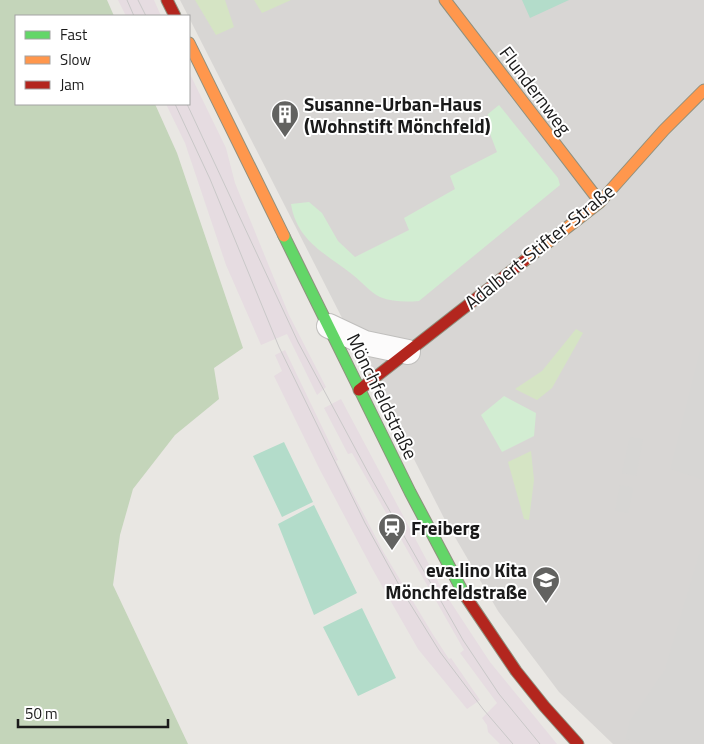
<svg xmlns="http://www.w3.org/2000/svg" width="704" height="744" viewBox="0 0 704 744" font-family="'Titillium Web',sans-serif">
<rect width="100%" height="100%" fill="#e9e7e3"/>
<path fill="#d8d6d4" d="M180,0H704V744H613L559,692L498,611L445,520Z"/>
<path fill="#e6dce1" d="M118,0H154L161,16H126Z
M189,72L226,148L235,183L289,315L326,387L317,395L287,334L261,345L226,265L185,143L166,104H189Z
M285,350L338,460L336,461L384,553L432,633L449,659L451,658L480,700L467,709L418,649L373,570L319,468L274,376L282,371L275,355Z
M341,399L442,589L490,662L557,744H500L488,732L487,725L482,718L497,703L460,653L464,650L352,453L348,454L324,408Z"/>
<path fill="#d7d6d4" d="M700,349L704,351V480L670,469Z
M630,437L643,439L636,476L622,473Z
M620,485L633,488L628,513L615,511Z
M704,538V744H643L625,739L629,723L665,670Z"/>
<path fill="#d5e4c4" d="M195,0H225L234,27L216,35Z
M254,0H291L262,13Z
M576,329L583,333L552,388L537,400L515,389L542,371Z
M531,451L534,480L529,520L524,519L508,462Z"/>
<path fill="#c4d5ba" d="M0,0H107L114,16H16V104H155L177,153L243,348L214,368L219,399L175,435L133,489L120,535L113,585L188,744H0Z"/>
<path fill="#d2edd2" d="M499,105L558,178L560,185L419,301C406,302 392,302 380,297C370,292 362,282 353,275C327,254 297,242 291,204L309,202L322,213L338,241L355,257L409,230L404,218L455,189L450,176L497,152L487,126L488,114Z
M504,396L536,413L534,436L502,452L481,415Z"/>
<path fill="#b3dcca" d="M522,0H569L530,18Z
M284,442L313,502L282,517L253,456Z
M314,505L357,593L314,615L278,524Z
M362,608L396,678L358,696L323,627Z"/>
<g fill="none" stroke-linecap="round" stroke-linejoin="round">
<g stroke="#c0bfbd" stroke-width="26">
<path id="street" d="M329,326L365,343L408,352"/>
</g>
<g stroke="#8f907e" stroke-width="13">
<path id="fast" d="M284,236L410,492L464,594"/>
</g>
<g stroke="#8f907e" stroke-width="13">
<path id="slow" d="M445,0L600,202
M189,43L284,236
M524,261L600,202L664,130L704,90"/>
</g>
<g stroke="#8f907e" stroke-width="13">
<path id="jam" d="M167,0L175,16
M359,390L524,261
M464,594L516,671L544,706L578,744"/>
</g>
<use href="#street" stroke="#fcfbfb" stroke-width="24"/>
<use href="#fast" stroke="#63d668" stroke-width="11"/>
<use href="#slow" stroke="#ff974d" stroke-width="11"/>
<use href="#jam" stroke="#b3261e" stroke-width="11"/>
<path stroke="#c9c8c8" stroke-width="1" d="M127,0L134,16
M138,0L146,16
M175,104L210,179L279,347L365,523L404,594L440,652L483,709L513,744
M187,104L298,342L370,476L463,640L499,694L540,744"/>
</g>
<defs>
<g id="building-pin" transform="scale(1.4375)"><path d="M0 17L-7.5 6A9.5 9.5 0 1 1 7.5 6Z" fill="#626260" stroke="#fff"/><path d="M-4-6H4V6H1V3H-1V6H-4ZM-2.5-4.3h1.7v1.8h-1.7ZM.8-4.3h1.7v1.8H.8ZM-2.5-1h1.7V.8h-1.7ZM.8-1h1.7V.8H.8Z" fill="#fff"/></g>
<g id="station-pin" transform="scale(1.4375)"><path d="M0 17L-7.5 6A9.5 9.5 0 1 1 7.5 6Z" fill="#626260" stroke="#fff"/><path d="M-3-6H3Q5-6 5-4V2Q5 4 3 4L4.5 6H3L1.5 4h-3L-3 6H-4.5L-3 4Q-5 4-5 2V-4Q-5-6-3-6ZM-3.5-4v3h7v-3ZM-3.5 1v1.5H-2V1ZM2 1v1.5H3.5V1Z" fill="#fff"/></g>
<g id="school-pin" transform="scale(1.4375)"><path d="M0 17L-7.5 6A9.5 9.5 0 1 1 7.5 6Z" fill="#626260" stroke="#fff"/><path d="M0-5L7-2L0 1L-7-2ZM-4 1L0 2.5L4 1V4Q0 6-4 4Z" fill="#fff"/></g>
</defs>
<g fill-rule="evenodd">
<use href="#building-pin" x="285" y="114"/>
<use href="#station-pin" x="392" y="527"/>
<use href="#school-pin" x="546" y="580"/>
</g>
<g text-anchor="middle" dominant-baseline="central" stroke-width="4" stroke-linejoin="round" paint-order="stroke">
<g font-size="19" fill="#1a1a1a" stroke="#fff">
<text transform="translate(536 90) rotate(53)">Flundernweg</text>
<text transform="translate(539 246) rotate(-39)">Adalbert-Stifter-Straße</text>
<text transform="translate(383 396) rotate(64)">Mönchfeldstraße</text>
</g>
<g font-size="19" font-weight="bold" fill="#1a1a1a" stroke="#fff" text-anchor="start">
<text x="304" y="103">Susanne-Urban-Haus<tspan x="304" dy="22">(Wohnstift Mönchfeld)</tspan></text>
<text x="411" y="527">Freiberg</text>
<text x="527" y="569" text-anchor="end">eva:lino Kita<tspan x="527" dy="22">Mönchfeldstraße</tspan></text>
</g>
</g>
<rect x="15" y="15" width="175" height="90" fill="#ffffff" stroke="#a3a3a3"/>
<rect x="25" y="31" width="25" height="8" fill="#63d668" stroke="#a3a3a3"/>
<text x="60" y="40" font-size="15" fill="#1a1a1a">Fast</text>
<rect x="25" y="56" width="25" height="8" fill="#ff974d" stroke="#a3a3a3"/>
<text x="60" y="65" font-size="15" fill="#1a1a1a">Slow</text>
<rect x="25" y="81" width="25" height="8" fill="#b3261e" stroke="#a3a3a3"/>
<text x="60" y="90" font-size="15" fill="#1a1a1a">Jam</text>
<path d="M18 719v8h150v-8" fill="none" stroke="#1a1a1a" stroke-width="2.5"/>
<text x="25" y="719" font-size="15" fill="#1a1a1a" stroke="#ffffff" stroke-width="4" paint-order="stroke">50 m</text>
</svg>
